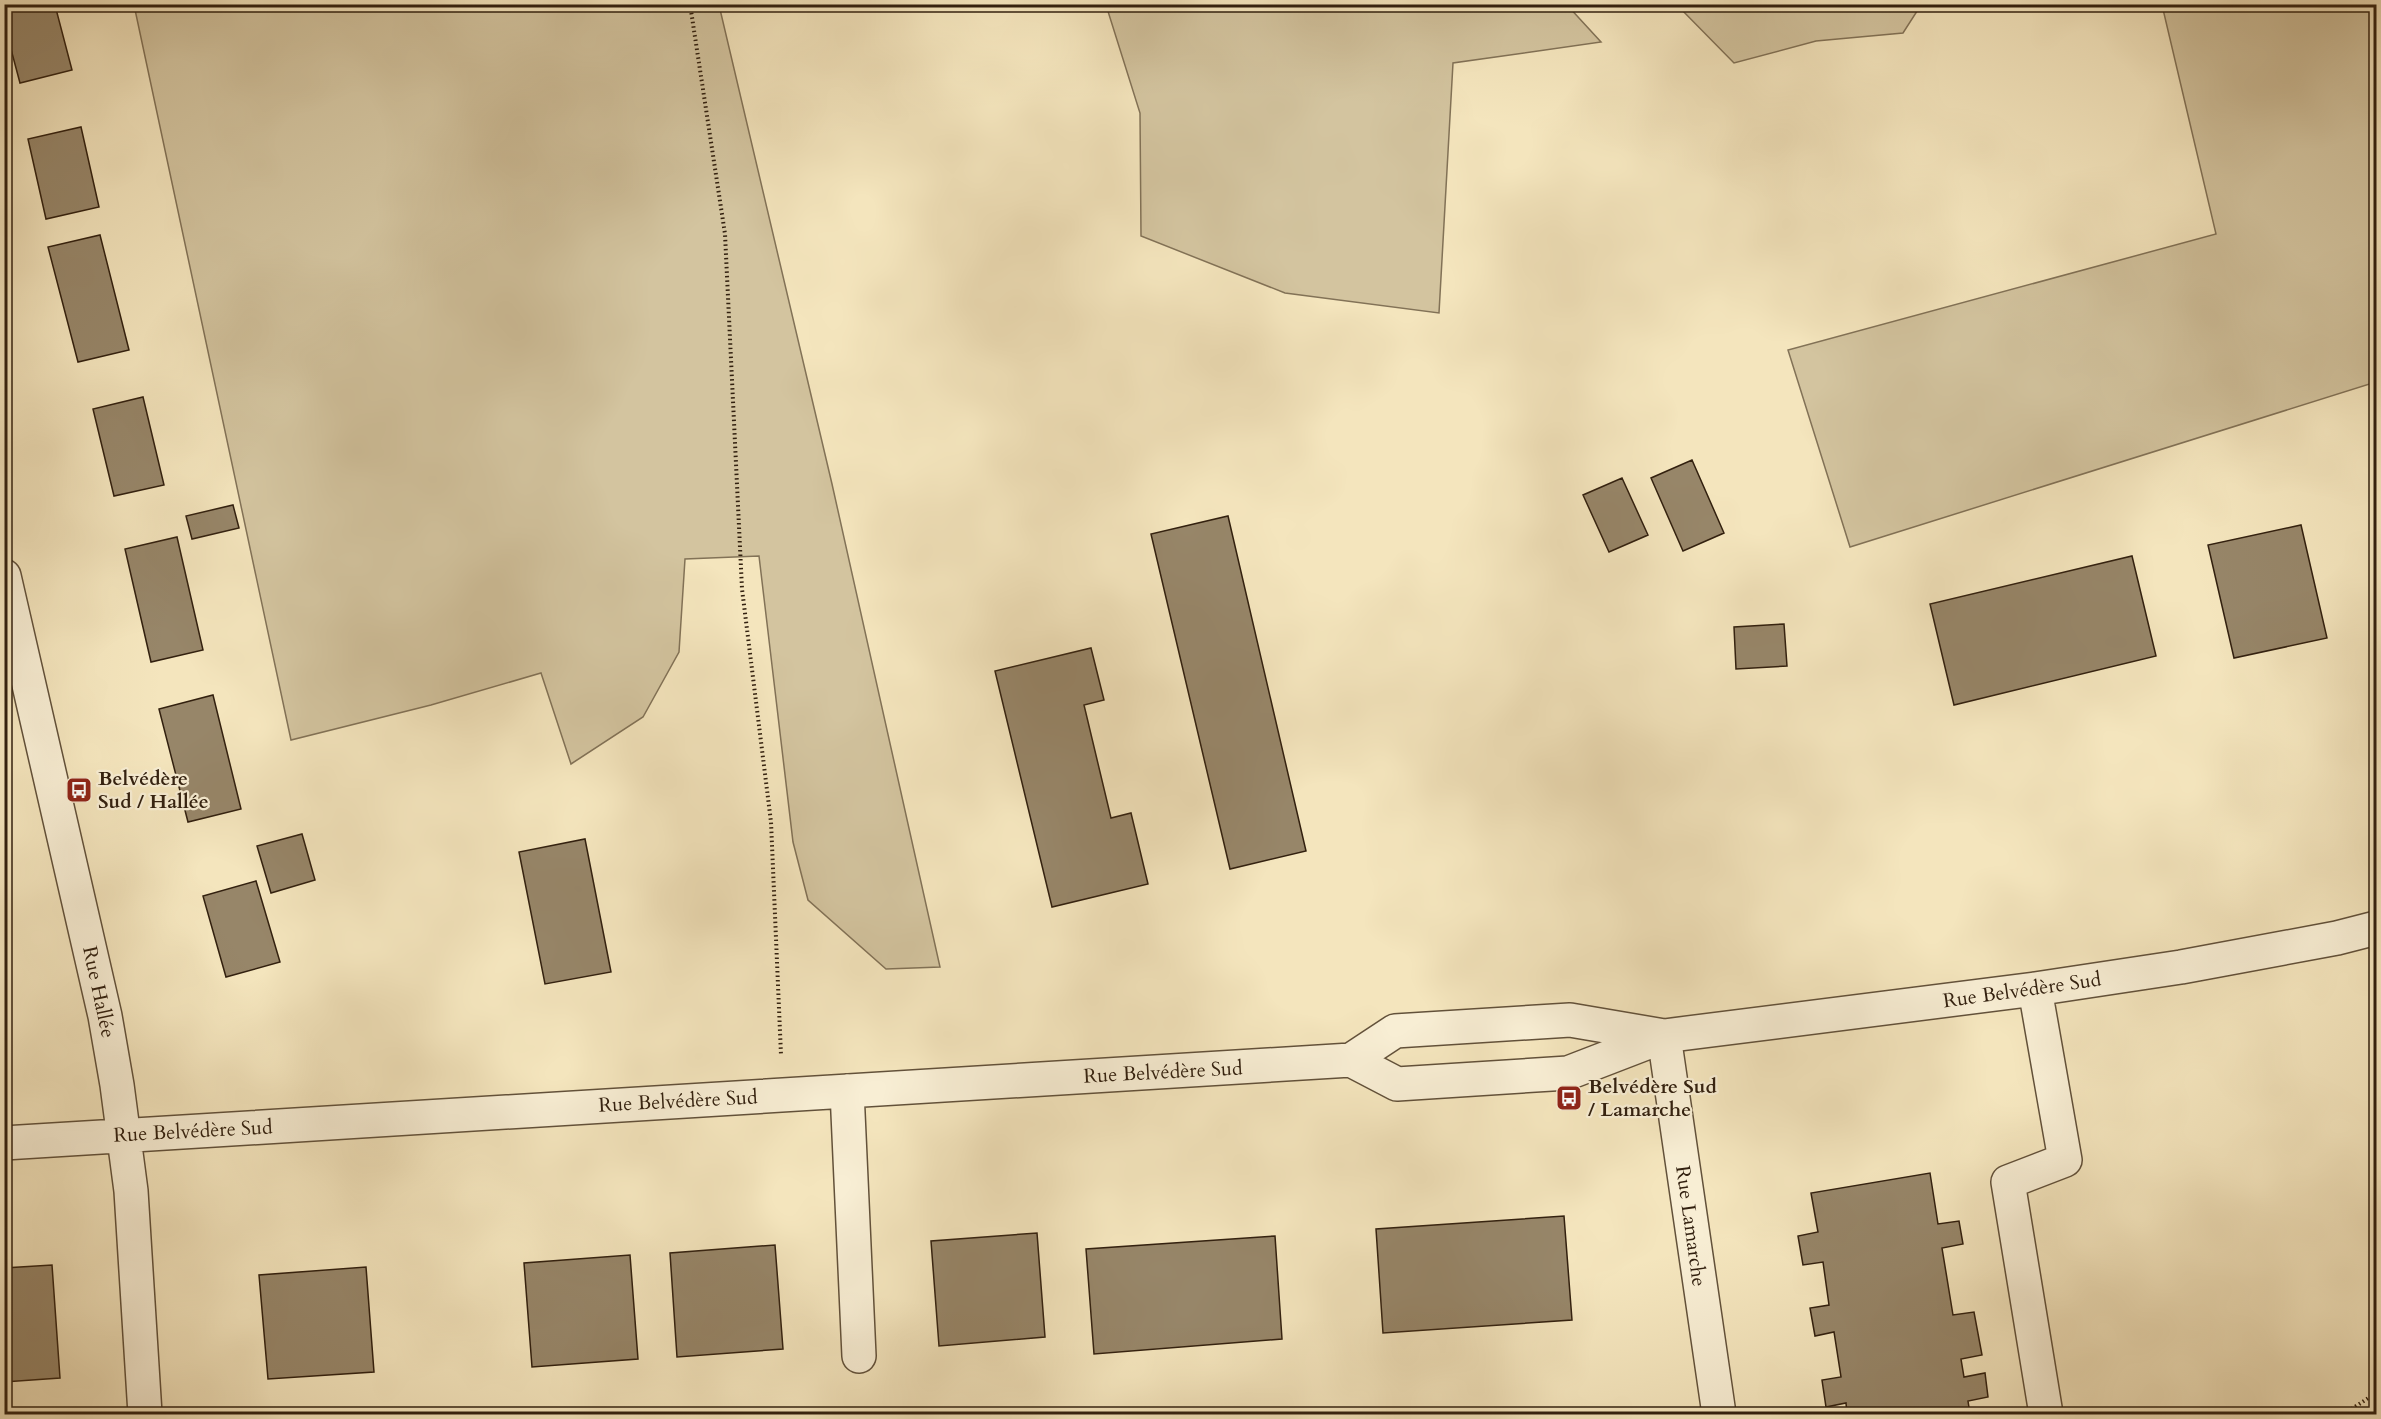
<svg xmlns="http://www.w3.org/2000/svg" width="2381" height="1419" viewBox="0 0 2381 1419" font-family="Cardo,serif">
<rect width="100%" height="100%" fill="#f4e5bd"/>
<filter id="stains"><feTurbulence type="fractalNoise" baseFrequency=".00333" numOctaves="4"/><feColorMatrix values="0 0 0 0 .2 0 0 0 0 .09 0 0 0 0 .02 0 0 0 .5 -.17"/></filter>
<radialGradient id="worn" r=".72"><stop offset=".6" stop-color="#630" stop-opacity="0"/><stop offset="1" stop-color="#630" stop-opacity=".3"/></radialGradient>
<path fill="#d3c49f" stroke="#827257" stroke-width="1.5" d="M134,5H719L832,484L940,967L886,969L808,900L793,842L759,556L685,559L679,652L643,717L571,764L541,673L431,705L291,740Z
M1106,5H1567L1601,42L1453,63L1439,313L1285,293L1141,236L1140,113Z
M1677,5H1921L1903,33L1816,41L1734,63Z
M2162,5H2376V382L1850,547L1788,350L2216,234Z"/>
<path fill="#978669" stroke="#32200f" stroke-width="1.5" d="M4,4H69L56,9L72,70L20,83L4,23Z
M81,127L99,207L46,219L28,139Z
M100,235L129,350L78,362L48,247Z
M143,397L164,485L114,496L93,409Z
M1692,460L1724,533L1683,551L1651,478Z
M1622,478L1648,535L1609,552L1583,495Z
M233,505L239,528L192,539L186,516Z
M1228,516L1306,851L1230,869L1151,534Z
M2301,525L2327,638L2234,658L2208,545Z
M177,537L203,650L151,662L125,549Z
M2132,556L2156,656L1954,705L1930,604Z
M1784,624L1787,666L1736,669L1734,627Z
M1091,648L1104,700L1084,705L1111,818L1131,813L1148,884L1052,907L995,671Z
M213,695L241,809L188,822L159,709Z
M302,834L315,880L271,893L257,846Z
M585,839L611,972L545,984L519,852Z
M256,881L280,962L226,977L203,896Z
M1930,1173L1938,1224L1959,1221L1963,1244L1942,1248L1953,1315L1974,1312L1982,1355L1961,1359L1964,1377L1985,1373L1988,1397L1968,1401L1970,1414H1847L1846,1403L1826,1407L1822,1380L1841,1377L1834,1332L1815,1336L1810,1308L1829,1305L1823,1262L1803,1265L1798,1236L1818,1232L1811,1193Z
M1564,1216L1572,1320L1383,1333L1376,1229Z
M1037,1233L1045,1337L939,1346L931,1241Z
M1275,1236L1282,1339L1094,1354L1086,1249Z
M775,1245L783,1349L677,1357L670,1253Z
M630,1255L638,1359L532,1367L524,1263Z
M52,1265L60,1378L4,1382V1268Z
M366,1267L374,1372L268,1379L259,1275Z"/>
<g fill="none" stroke-linecap="round" stroke-linejoin="round">
<g stroke="#62513a" stroke-width="36">
<path id="minor" d="M4,576L105,1016L117,1085L131,1191L145,1414
M2035,989L2065,1160L2008,1182L2046,1414
M1664,1036L1719,1414
M1351,1060L1397,1084L1568,1073L1664,1036L2035,989L2181,967L2337,938L2376,928
M847,1091L859,1356
M4,1143L1351,1060L1395,1031L1570,1020L1664,1036"/>
</g>
<path stroke="#32200f" stroke-width="4" stroke-dasharray="1.5 3" stroke-linecap="butt" d="M690,4L725,234L742,589L771,822L781,1055
M2344,1414L2376,1393"/>
<use href="#minor" stroke="#f8eed4" stroke-width="33"/>
</g>
<defs>
<g id="bus-square" transform="scale(1.35)"><rect x="-9" y="-9" width="18" height="18" rx="4" fill="#8f2418" stroke="#f8eed4"/><path d="M-5-6H5V4H4V6H2V4H-2V6H-4V4H-5ZM-3.5-4V0h7V-4ZM-3.5 1.2v1.5H-2V1.2ZM2 1.2v1.5H3.5V1.2Z" fill="#fff"/></g>
</defs>
<g fill-rule="evenodd">
<use href="#bus-square" x="79" y="790"/>
<use href="#bus-square" x="1569" y="1098"/>
</g>
<g text-anchor="middle" dominant-baseline="central" stroke-width="4.5" stroke-linejoin="round" paint-order="stroke">
<g font-size="20" font-weight="bold" fill="#32200f" stroke="#f8eed4" text-anchor="start">
<text x="98" y="778">Belvédère<tspan x="98" dy="23">Sud / Hallée</tspan></text>
<text x="1588" y="1086">Belvédère Sud<tspan x="1588" dy="23">/ Lamarche</tspan></text>
</g>
<g font-size="20" fill="#32200f" stroke="#f8eed4">
<text transform="translate(2022 990) rotate(-8)">Rue Belvédère Sud</text>
<text transform="translate(99 992) rotate(78)">Rue Hallée</text>
<text transform="translate(1163 1072) rotate(-3)">Rue Belvédère Sud</text>
<text transform="translate(678 1101) rotate(-3)">Rue Belvédère Sud</text>
<text transform="translate(193 1131) rotate(-3)">Rue Belvédère Sud</text>
<text transform="translate(1691 1226) rotate(82)">Rue Lamarche</text>
</g>
</g>
<rect width="2381" height="1419" fill="none" stroke="#f4e5bd" stroke-width="24"/>
<rect x="6" y="6" width="2369" height="1407" fill="none" stroke="#32200f" stroke-width="3"/>
<rect x="12" y="12" width="2357" height="1395" fill="none" stroke="#32200f" stroke-width="1.5"/>
<rect width="100%" height="100%" filter="url(#stains)"/>
<rect width="100%" height="100%" fill="url(#worn)"/>
</svg>
